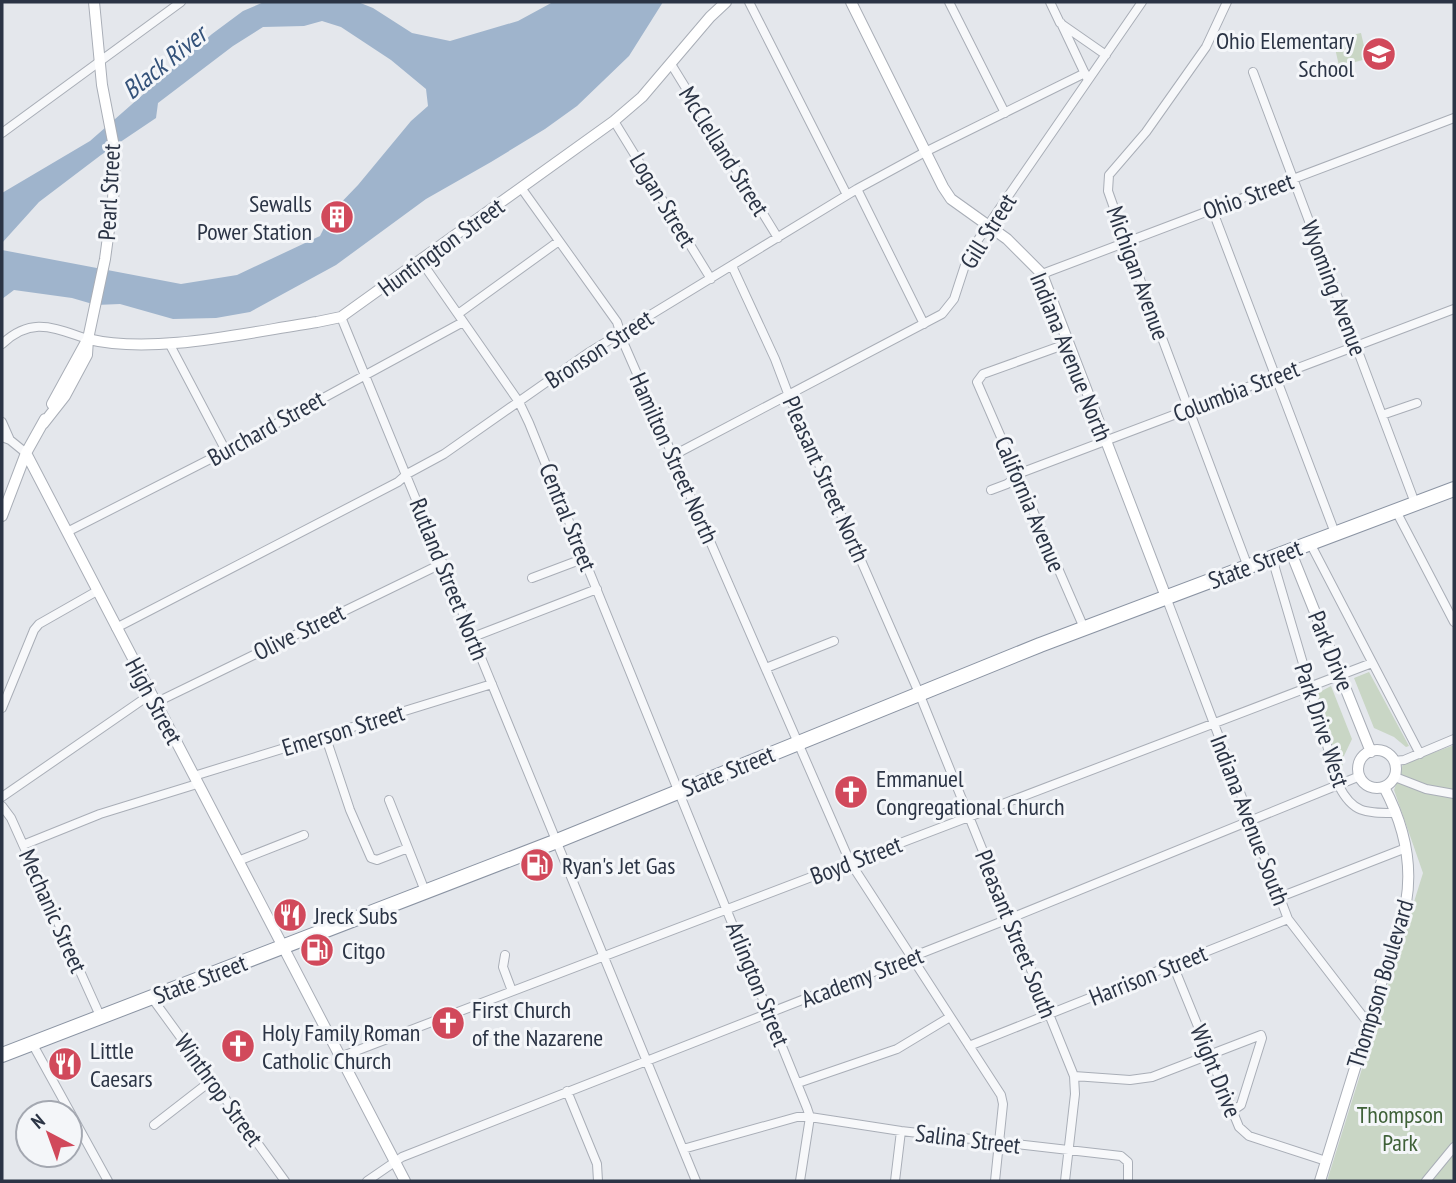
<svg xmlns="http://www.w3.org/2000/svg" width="1456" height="1183" viewBox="0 0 1456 1183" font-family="'PT Sans Narrow',sans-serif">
<rect width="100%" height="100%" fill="#e4e7ec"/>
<path fill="#c9d6c5" d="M1361,33L1367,59L1339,66L1333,39Z
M1369,672L1409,746L1406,747L1394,737L1374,728L1354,678Z
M1331,686L1352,739L1343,758L1342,773L1339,774L1316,694Z
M1454,745V1181H1327L1423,873L1394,790L1403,764Z"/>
<path fill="#9fb4cc" d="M264,2H358L373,8L412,33L450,41L518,21L553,2H663L629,56L577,106L545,129L491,162L426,199L336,265L250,312L216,318L173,319L120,304L96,305L72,298L14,290L2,299V250L181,284L237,275L320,236L332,212L358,185L411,121L428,106L426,89L391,60L341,27L322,21L304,26L263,27L233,46L158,103L156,118L101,155L39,202L2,243V193L90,141L212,34L243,11Z"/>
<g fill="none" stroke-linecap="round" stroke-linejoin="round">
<g stroke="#a9aeb7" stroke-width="10">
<path id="street" d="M749,2L847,195
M949,2L1005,113
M1050,2L1060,23L1106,55
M1227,2L1206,47L1146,132L1109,175L1108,191L1126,242L1248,567
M1061,23L1087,78
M671,64L778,238
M1253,72L1415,503
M614,121L711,279
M2,133L181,2
M522,189L617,322L624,344L850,862L1001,1095L1003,1104L995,1181
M857,189L924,324
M1212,209L1335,533
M421,261L519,402L529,423L807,1108L810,1117L800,1181
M732,266L775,359L789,396L919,693L1074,1076L1075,1094L1065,1181
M1042,274L1454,118
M458,314L559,241
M341,317L696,1181
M169,343L226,451
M1069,343L983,374L977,382L1084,628
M2,344C32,316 53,328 88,339
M1382,415L1417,403
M2,422L10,440
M2,437L10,440L26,453
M672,456L942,314L954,299L969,253L1142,2
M991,490L1007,484L1023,472L1454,309
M1396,511L1454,622
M67,532L226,451L463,322
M1310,543L1420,754
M1272,558L1339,786C1353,814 1367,813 1396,813
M532,578L585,558
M1166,597L1288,919L1368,1023
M116,628L398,482L407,474L444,454L588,353L857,189L925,152L1085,73
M473,637L597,589
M766,668L834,641
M155,703L443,563
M2,708L34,630L39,624L97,591
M325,735L350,810L371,858L377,860L408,848
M1394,761L1404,760L1454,739
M194,776L492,684
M1395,777L1426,789L1454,794
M2,797L151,694
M389,800L425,891
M2,806L11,818L101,1018
M23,845L100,814L197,784
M238,861L304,835
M1280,897L1406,848
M505,955L503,967L512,991
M1173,965L1239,1127L1249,1136L1326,1161
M152,998L285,1181
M32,1043L108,1181
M969,1046L1288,919
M340,1057L1372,663
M1074,1076L1130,1080L1152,1077L1261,1035L1262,1038L1241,1105L1232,1111
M798,1083L897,1049L950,1017
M567,1091L597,1164L598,1181
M154,1125L212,1080
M683,1149L797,1117H810L901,1131L1121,1156L1128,1162V1181
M367,1181L402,1157L1011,918L1360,776
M895,1181L901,1131
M1426,1181L1454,1147"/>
</g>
<g stroke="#a9aeb7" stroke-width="12">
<path id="secondary" d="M851,2L943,187L951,199L1007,239L1042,274L1166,597
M88,339C154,355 249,332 317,322L341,317L614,121L642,97L710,17L726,2
M52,404L86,342
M43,424L65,396L87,355L88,339L105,259L113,200L115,152L102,85L94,2
M26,453L405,1181
M2,516L26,453L45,419
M1290,550L1371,752
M1358 769a19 19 0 1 1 38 0a19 19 0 1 1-38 0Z
M1320,1181L1406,903C1413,863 1403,823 1384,787"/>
</g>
<g stroke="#8b94a3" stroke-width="16">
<path id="highway" d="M2,1055L557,841L1040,645L1454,489"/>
</g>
<use href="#street" stroke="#f7f8fa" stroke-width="8"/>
<use href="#secondary" stroke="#fff" stroke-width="10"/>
<use href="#highway" stroke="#fff" stroke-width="14"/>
</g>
<defs>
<g id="school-disc" transform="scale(1.75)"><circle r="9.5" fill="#d1495b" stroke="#f4f6f9"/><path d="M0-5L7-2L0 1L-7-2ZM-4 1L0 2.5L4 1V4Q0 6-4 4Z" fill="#fff"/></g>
<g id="building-disc" transform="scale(1.75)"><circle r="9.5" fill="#d1495b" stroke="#f4f6f9"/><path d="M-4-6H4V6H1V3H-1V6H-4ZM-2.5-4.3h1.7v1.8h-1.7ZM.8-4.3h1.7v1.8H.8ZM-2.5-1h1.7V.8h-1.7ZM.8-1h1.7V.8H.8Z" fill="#fff"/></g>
<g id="church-disc" transform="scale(1.75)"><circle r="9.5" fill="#d1495b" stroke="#f4f6f9"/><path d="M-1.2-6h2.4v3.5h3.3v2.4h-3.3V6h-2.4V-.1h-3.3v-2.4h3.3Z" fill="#fff"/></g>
<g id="fuel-disc" transform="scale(1.75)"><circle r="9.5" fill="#d1495b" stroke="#f4f6f9"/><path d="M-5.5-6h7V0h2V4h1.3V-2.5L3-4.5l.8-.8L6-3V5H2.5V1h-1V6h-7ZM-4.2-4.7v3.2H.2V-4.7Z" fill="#fff"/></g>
<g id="restaurant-disc" transform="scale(1.75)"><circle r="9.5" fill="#d1495b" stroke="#f4f6f9"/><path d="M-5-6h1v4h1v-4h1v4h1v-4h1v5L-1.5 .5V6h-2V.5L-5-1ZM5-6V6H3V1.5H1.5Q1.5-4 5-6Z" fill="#fff"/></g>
</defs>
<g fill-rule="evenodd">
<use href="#school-disc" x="1379" y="54"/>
<use href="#building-disc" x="337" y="217"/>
<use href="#church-disc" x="851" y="792"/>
<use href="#fuel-disc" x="537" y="865"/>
<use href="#restaurant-disc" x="290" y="915"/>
<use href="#fuel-disc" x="317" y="950"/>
<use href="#church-disc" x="448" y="1023"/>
<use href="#church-disc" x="238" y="1046"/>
<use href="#restaurant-disc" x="65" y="1064"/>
</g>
<g text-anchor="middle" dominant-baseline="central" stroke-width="6" stroke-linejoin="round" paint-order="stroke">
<g font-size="24" fill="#2b3445" stroke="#f4f6f9" text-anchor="start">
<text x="1354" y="40" text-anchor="end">Ohio Elementary<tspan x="1354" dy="28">School</tspan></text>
<text x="312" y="203" text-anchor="end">Sewalls<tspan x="312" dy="28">Power Station</tspan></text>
<text x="876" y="778">Emmanuel<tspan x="876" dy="28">Congregational Church</tspan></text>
<text x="562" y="865">Ryan's Jet Gas</text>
<text x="314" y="915">Jreck Subs</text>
<text x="342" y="950">Citgo</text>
<text x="472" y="1009">First Church<tspan x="472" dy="28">of the Nazarene</tspan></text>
<text x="262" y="1032">Holy Family Roman<tspan x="262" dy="28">Catholic Church</tspan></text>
<text x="90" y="1050">Little<tspan x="90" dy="28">Caesars</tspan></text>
</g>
<g font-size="24" fill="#2b3445" stroke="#f4f6f9">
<text transform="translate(724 151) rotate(58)">McClelland Street</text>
<text transform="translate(109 192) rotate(-87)">Pearl Street</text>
<text transform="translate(1248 196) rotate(-20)">Ohio Street</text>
<text transform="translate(663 200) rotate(59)">Logan Street</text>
<text transform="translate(988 231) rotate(-58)">Gill Street</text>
<text transform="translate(441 247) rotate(-36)">Huntington Street</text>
<text transform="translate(1138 273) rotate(70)">Michigan Avenue</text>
<text transform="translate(1334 288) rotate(69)">Wyoming Avenue</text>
<text transform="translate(599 349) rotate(-33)">Bronson Street</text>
<text transform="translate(1071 357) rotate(68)">Indiana Avenue North</text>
<text transform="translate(1236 391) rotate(-21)">Columbia Street</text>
<text transform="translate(266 428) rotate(-29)">Burchard Street</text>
<text transform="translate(674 458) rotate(66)">Hamilton Street North</text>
<text transform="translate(826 479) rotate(66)">Pleasant Street North</text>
<text transform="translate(1030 504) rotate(67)">California Avenue</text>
<text transform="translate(568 517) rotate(68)">Central Street</text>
<text transform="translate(1255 564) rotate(-21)">State Street</text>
<text transform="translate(449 579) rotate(68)">Rutland Street North</text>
<text transform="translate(299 632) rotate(-26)">Olive Street</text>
<text transform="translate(1331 651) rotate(68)">Park Drive</text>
<text transform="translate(154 701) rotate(62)">High Street</text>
<text transform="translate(1322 725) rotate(72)">Park Drive West</text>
<text transform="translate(343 730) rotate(-17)">Emerson Street</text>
<text transform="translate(728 771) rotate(-22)">State Street</text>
<text transform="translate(1250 820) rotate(69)">Indiana Avenue South</text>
<text transform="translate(856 860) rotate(-21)">Boyd Street</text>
<text transform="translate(53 911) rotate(66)">Mechanic Street</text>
<text transform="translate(1016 934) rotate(68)">Pleasant Street South</text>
<text transform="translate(1148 975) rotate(-22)">Harrison Street</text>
<text transform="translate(862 977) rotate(-21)">Academy Street</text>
<text transform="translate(200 979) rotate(-21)">State Street</text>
<text transform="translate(758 984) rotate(68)">Arlington Street</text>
<text transform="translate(1380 984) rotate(-73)">Thompson Boulevard</text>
<text transform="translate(1216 1071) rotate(68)">Wight Drive</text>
<text transform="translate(219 1090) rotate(54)">Winthrop Street</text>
<text transform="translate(968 1139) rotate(7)">Salina Street</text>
</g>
<g font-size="24" fill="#3f6138" stroke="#f4f6f9">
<text x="1400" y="1114">Thompson<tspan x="1400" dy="28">Park</tspan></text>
</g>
<g font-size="26" font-style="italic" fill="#34527a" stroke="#f4f6f9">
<text transform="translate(164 62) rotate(-39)">Black River</text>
</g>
</g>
<rect width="1456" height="1183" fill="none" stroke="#2b3445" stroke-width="7"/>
<g transform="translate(49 1134) rotate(319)"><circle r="33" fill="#f4f6f9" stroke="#a4a8b1" stroke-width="2"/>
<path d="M0-5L12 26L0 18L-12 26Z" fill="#d1495b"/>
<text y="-10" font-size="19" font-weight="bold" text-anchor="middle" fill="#2b3445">N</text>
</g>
</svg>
